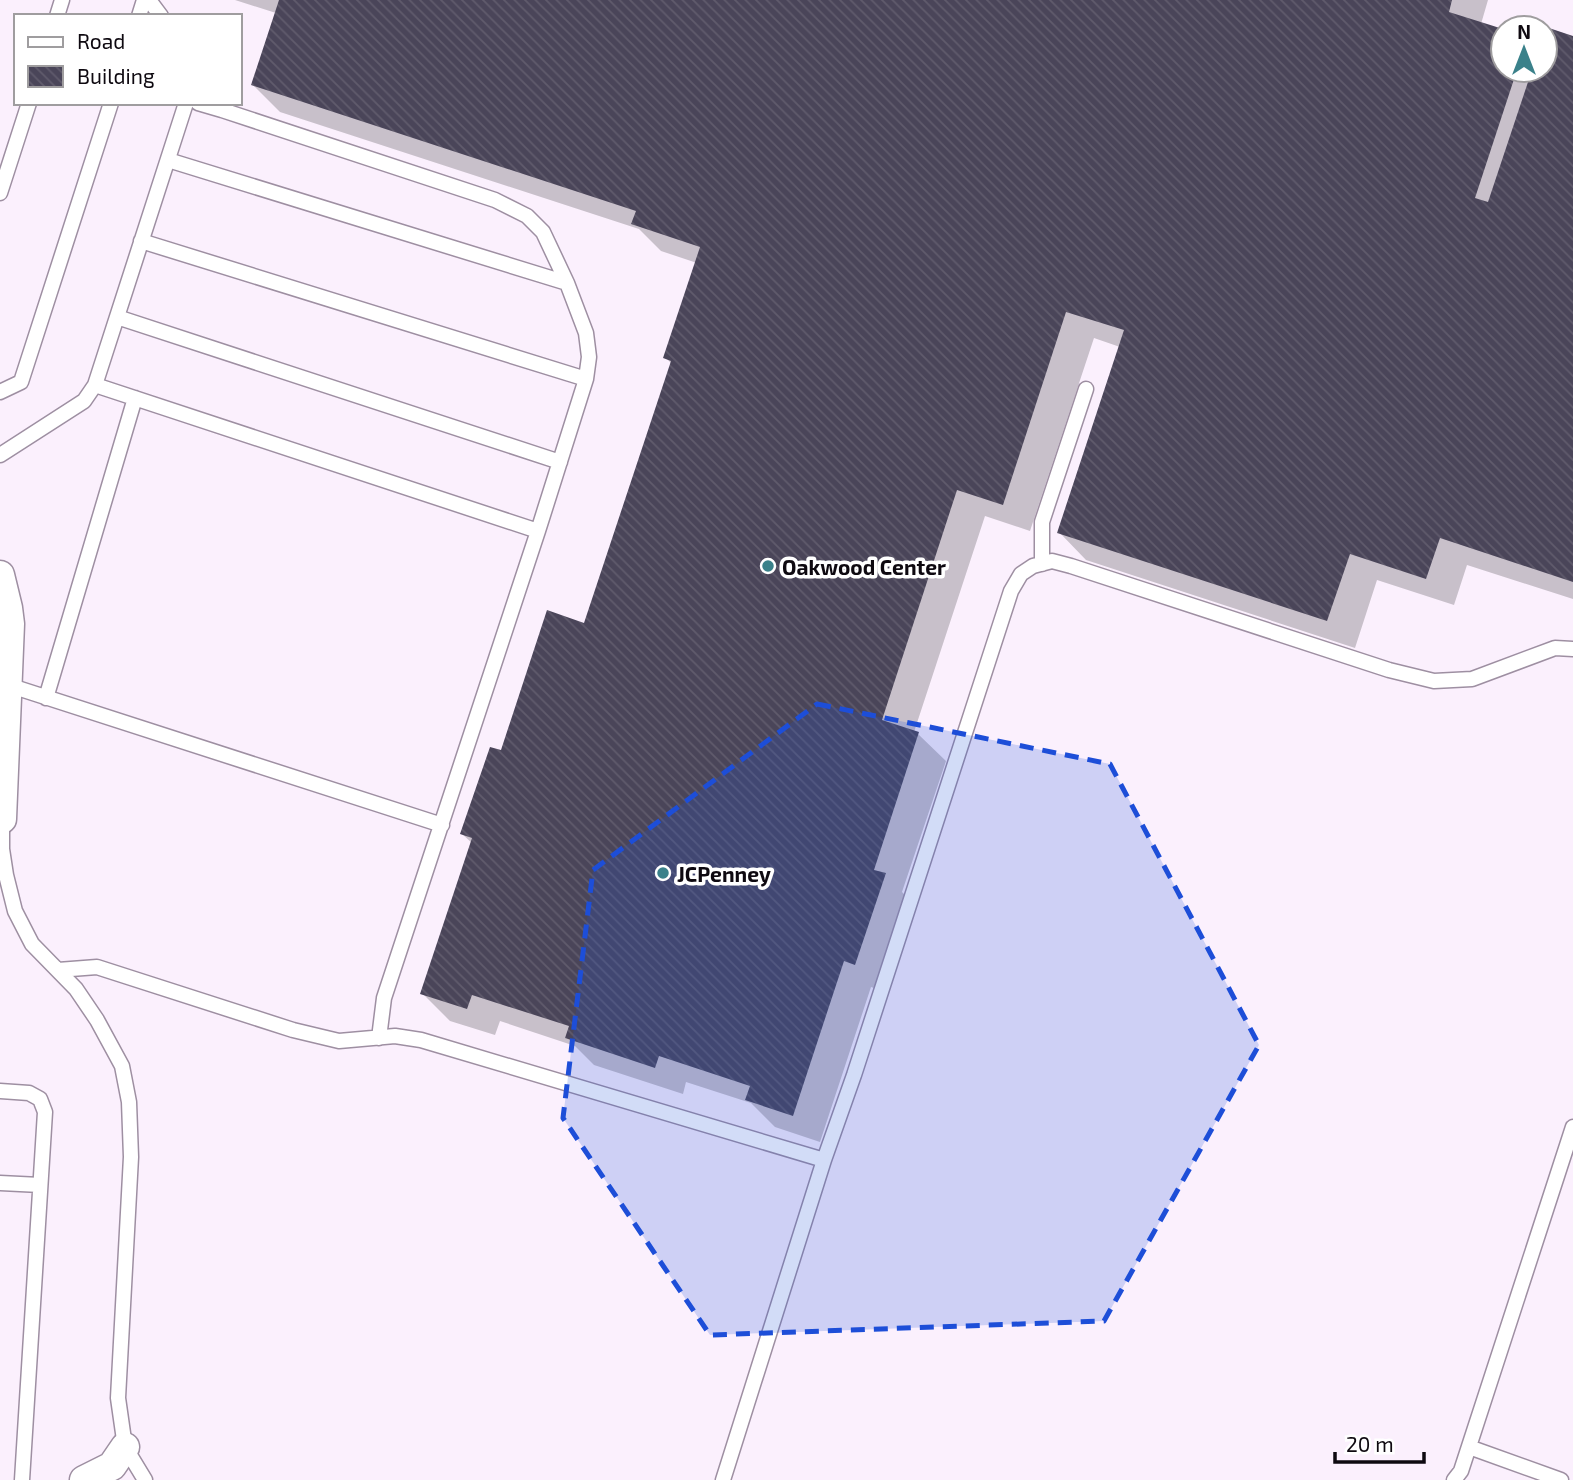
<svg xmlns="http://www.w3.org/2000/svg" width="1573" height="1480" viewBox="0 0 1573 1480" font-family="'Exo 2',sans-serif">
<defs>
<pattern id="building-back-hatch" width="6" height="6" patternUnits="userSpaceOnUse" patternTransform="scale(1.75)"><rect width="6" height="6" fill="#4a4559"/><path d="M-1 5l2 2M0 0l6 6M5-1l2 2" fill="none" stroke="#605b6c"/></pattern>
</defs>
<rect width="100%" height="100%" fill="#fbf0fd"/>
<path fill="#0003" d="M235,0H1488L1481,24L1503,31V70H1545V36L1547,29L1573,38V599L1467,565L1454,605L1377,580L1355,648L1086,560L1059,532L1120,347L1094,338L1030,531L985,516L914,732L918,734L946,761L902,892L912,902L883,991L871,987L820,1142L775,1127L751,1103L686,1082L683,1094L594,1065L575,1046L500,1021L495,1035L450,1021L422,993L472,843L462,834L502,752L585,625L672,364L665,357L697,263L661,251L639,229L280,112L253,85L276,13Z"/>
<path fill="url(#building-back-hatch)" d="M279,0H1452L1449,12L1503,29V70H1517L1475,198L1488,202L1532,70H1545L1546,27L1573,36V582L1440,538L1426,579L1350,554L1327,621L1057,533L1124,330L1066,312L1003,505L957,490L882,720L919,732L874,870L886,873L855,965L844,961L793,1116L745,1100L750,1086L659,1056L655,1068L565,1038L569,1026L472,995L467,1009L420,994L472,838L460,834L490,747L501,750L547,610L584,623L671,361L663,358L700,247L631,224L636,211L251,85Z"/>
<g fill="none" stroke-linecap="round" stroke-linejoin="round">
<g stroke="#9e8fa2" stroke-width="17">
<path id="lane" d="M149,0L161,16
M57,16L62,0
M139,16L144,0
M198,103L222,110L495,200L527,216L543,232L567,283L586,333L589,357L586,379L538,531L384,998L379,1038
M168,160L567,283
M0,193L29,103
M141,241L586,379
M117,317L560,462
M95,385L538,531
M0,392L21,382L111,103
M0,455L84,401L95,385L186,103
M1042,564V522L1086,389
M8,685L442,825
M46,698L135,398
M2,819V849L6,875L15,911L32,944L76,989L97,1020L122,1066L129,1102L131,1157L118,1398L125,1447L145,1480
M58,970L97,967L293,1030L339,1041L395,1036L421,1040L824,1160
M0,1091L29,1093L40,1099L45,1112L22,1480
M0,1183L40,1185
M1469,1447L1561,1480
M723,1480L824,1160L854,1075L1011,591L1021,574L1033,566L1052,561L1071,566L1389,670L1434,681L1472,679L1555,648L1573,649
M1454,1480L1461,1471L1573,1127"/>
</g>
<g stroke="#9e8fa2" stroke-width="31">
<path id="street" d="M0,575L8,608L10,624L2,819H0
M84,1480L112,1466L125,1447"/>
</g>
<use href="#lane" stroke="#fff" stroke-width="14"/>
<use href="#street" stroke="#fff" stroke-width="28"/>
</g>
<path fill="#1d4ed8" fill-opacity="0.2" stroke="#1d4ed8" stroke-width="5" stroke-dasharray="14 9" stroke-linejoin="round" d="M817,704L1110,764L1259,1045L1104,1321L710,1335L563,1118L593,870Z"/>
<g fill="#3a818a" stroke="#fff" stroke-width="2.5">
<circle cx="768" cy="566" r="7"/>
<circle cx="663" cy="873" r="7"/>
</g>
<g text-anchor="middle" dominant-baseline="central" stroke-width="7" stroke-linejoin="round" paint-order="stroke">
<g font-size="21" font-weight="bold" fill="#0e0910" stroke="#fff" text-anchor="start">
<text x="782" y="566">Oakwood Center</text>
<text x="677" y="873">JCPenney</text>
</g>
</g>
<rect x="14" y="14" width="228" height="91" fill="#ffffff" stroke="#9f9d9f" stroke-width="2"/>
<rect x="28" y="37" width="35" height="10" fill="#ffffff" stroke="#9f9d9f" stroke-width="2"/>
<text x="77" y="49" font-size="21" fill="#0e0910">Road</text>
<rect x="28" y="66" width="35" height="21" fill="url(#building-back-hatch)" stroke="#9f9d9f" stroke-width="2"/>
<text x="77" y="84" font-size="21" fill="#0e0910">Building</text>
<g transform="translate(1524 49)"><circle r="33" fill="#ffffff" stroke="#9f9d9f" stroke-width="2"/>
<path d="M0-5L12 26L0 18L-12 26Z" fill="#3a818a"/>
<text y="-10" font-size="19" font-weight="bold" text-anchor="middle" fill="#0e0910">N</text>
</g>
<path d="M1335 1452v10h89v-10" fill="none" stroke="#0e0910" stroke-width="3.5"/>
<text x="1346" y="1452" font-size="21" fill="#0e0910" stroke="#ffffff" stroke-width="5" paint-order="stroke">20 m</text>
</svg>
